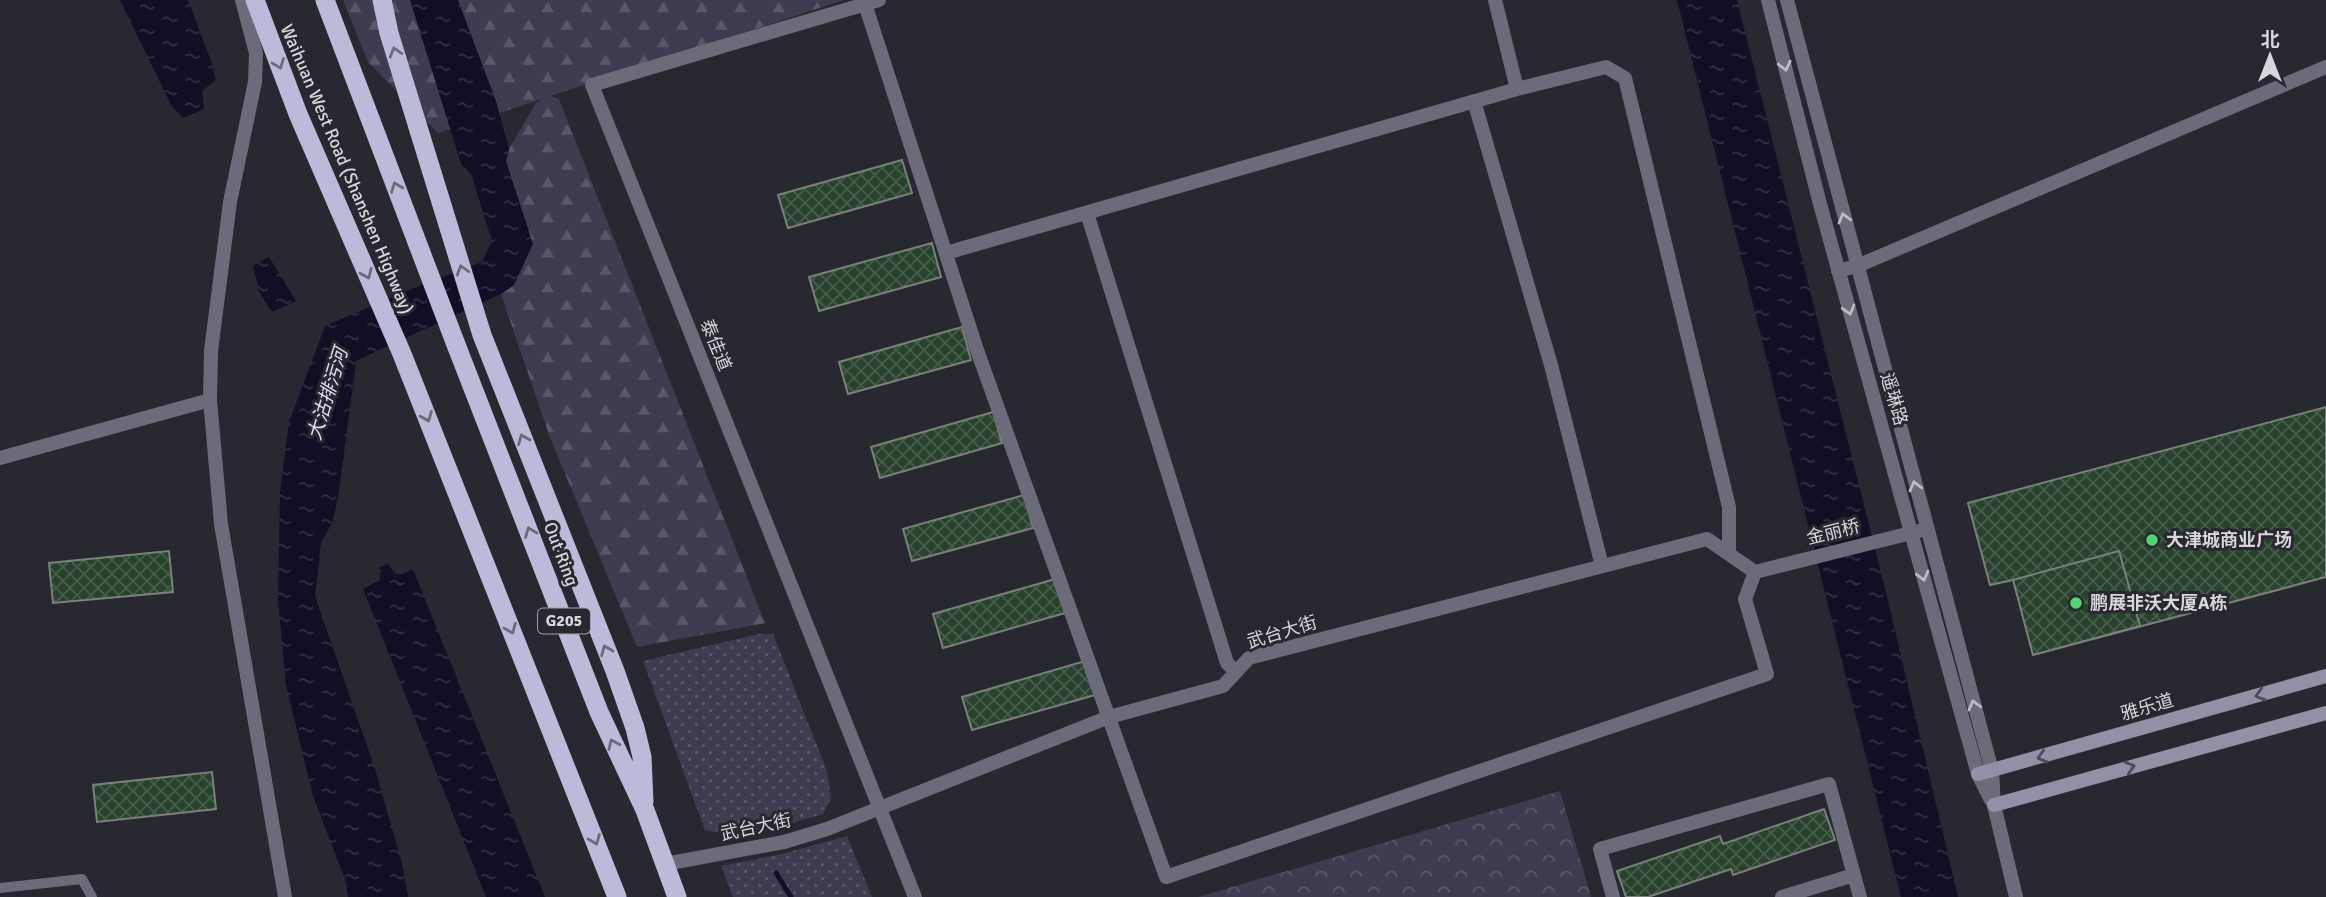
<svg xmlns="http://www.w3.org/2000/svg" width="2326" height="897" viewBox="0 0 2326 897" font-family="Signika,'Noto Sans SC',sans-serif">
<defs>
<pattern id="grass-dots" width="8" height="8" patternUnits="userSpaceOnUse" patternTransform="scale(1.75)"><rect width="8" height="8" fill="#3f3c52"/><path d="M2 2h.1M6 6h.1" fill="none" stroke="#5a576a" stroke-width="1.8" stroke-linecap="round"/></pattern>
<pattern id="forest-firs" width="22" height="20" patternUnits="userSpaceOnUse" patternTransform="scale(1.75)"><rect width="22" height="20" fill="#3f3c52"/><path d="M5 1l3.5 6h-7zM16 11l3.5 6h-7z" fill="#5a576a"/></pattern>
<pattern id="park-crowns" width="20" height="18" patternUnits="userSpaceOnUse" patternTransform="scale(1.75)"><rect width="20" height="18" fill="#3f3c52"/><path d="M2 6a3 3 0 1 1 6 0M12 15a3 3 0 1 1 6 0" fill="none" stroke="#5a576a"/></pattern>
<pattern id="water-ripples" width="26" height="14" patternUnits="userSpaceOnUse" patternTransform="scale(1.75)"><rect width="26" height="14" fill="#120e25"/><path d="M2 4q2-2 4 0t4 0M15 11q2-2 4 0t4 0" fill="none" stroke="#343044"/></pattern>
<pattern id="building-cross-hatch" width="8" height="8" patternUnits="userSpaceOnUse" patternTransform="scale(1.75)"><rect width="8" height="8" fill="#29422d"/><path d="M0 0l8 8M0 8l8-8" fill="none" stroke="#475d4b"/></pattern>
</defs>
<rect width="100%" height="100%" fill="#282830"/>
<path fill="url(#grass-dots)" d="M759,634H773L827,771L831,798L823,814L771,829L736,836L705,830L643,661Z
M847,836L872,897H733L721,866L782,854Z"/>
<path fill="url(#forest-firs)" d="M343,0H844L550,96L559,99L765,623L637,647L549,435L501,294L514,285L517,200L506,161L509,149L536,103L542,99L438,133L368,62Z"/>
<path fill="url(#park-crowns)" d="M1560,791L1591,897H1198Z"/>
<path fill="url(#water-ripples)" d="M120,0H188L211,61L216,80L202,91L204,109L183,118L171,105Z
M410,0H458L496,101L509,149L506,161L533,244L514,285L501,294L356,361L339,492L333,521L321,543L315,596L375,769L402,863L408,897H348L346,882L313,796L286,685L278,600L280,492L289,422L325,326L409,290L482,262L492,241L471,174L461,164Z
M1677,0H1737L1888,601L1958,897H1901Z
M269,257L296,301L272,312L259,292L253,265Z
M388,564L396,574H402L413,569L545,897H486L363,589L380,580V567Z"/>
<g fill="none" stroke-linecap="round" stroke-linejoin="round">
<path stroke="#120e25" stroke-width="5" d="M776,873L791,897"/>
</g>
<path fill="url(#building-cross-hatch)" stroke="#79817a" stroke-width="2" d="M902,160L912,193L788,228L778,195Z
M932,243L941,277L819,311L809,277Z
M962,327L971,360L848,394L839,362Z
M2326,407V577L2033,655L2013,580L1990,585L1968,503Z
M993,412L1002,443L880,478L871,447Z
M1024,495L1033,528L912,561L903,529Z
M169,551L173,592L53,603L49,563Z
M2119,551L2140,626L2033,655L2013,580Z
M1055,579L1065,613L943,648L933,614Z
M1085,661L1095,695L972,730L962,697Z
M212,772L216,809L97,822L93,785Z
M1824,809L1835,840L1733,875L1731,869L1648,897H1626L1617,871L1720,836L1723,844Z"/>
<g fill="none" stroke-linecap="round" stroke-linejoin="round">
<path stroke="#6c6b79" stroke-width="10" d="M0,888L82,879L92,897"/>
<path stroke="#6c6b79" stroke-width="14" d="M1495,0L1517,89
M865,4L977,350L1166,877L1767,674L1745,599L1755,572
M1474,101L1551,365L1602,566
M1087,213L1227,663L1236,672
M946,253L1517,89L1606,67L1625,78L1729,507V554
M1838,271L1857,266L2326,67
M0,458L210,400
M665,864L784,842L827,829L1109,717L1223,686L1249,658L1707,539L1755,572L1927,529
M1613,897L1600,849L1829,784L1860,897
M1782,897L1854,875"/>
<path stroke="#6c6b79" stroke-width="14" d="M242,0L256,53L255,82L230,202L211,351L210,400L221,524L285,897
M879,0L592,85L915,897
M1768,0L1820,204L1978,774L1991,800
M1787,0L1992,771L1994,805L2016,897"/>
<path stroke="#9290a6" stroke-width="14" d="M1978,774L2326,676
M1994,805L2326,713"/>
<path stroke="#bcbad9" stroke-width="19" d="M255,0L298,114L402,354L617,897
M325,0L455,342L599,712L645,810L677,897
M382,0L389,33L482,335L615,671L635,728L642,757L644,802"/>
</g>
<defs><path id="oneway-chevron" d="M-2-3.5L2.5 0L-2 3.5" fill="none" stroke-width="1.6" stroke-linecap="round" stroke-linejoin="round" transform="scale(1.75)"/></defs>
<g stroke="#6b6a7c">
<use href="#oneway-chevron" transform="translate(395 52) rotate(-107)"/>
<use href="#oneway-chevron" transform="translate(279 64) rotate(69)"/>
<use href="#oneway-chevron" transform="translate(396 187) rotate(-111)"/>
<use href="#oneway-chevron" transform="translate(462 270) rotate(-107)"/>
<use href="#oneway-chevron" transform="translate(367 274) rotate(67)"/>
<use href="#oneway-chevron" transform="translate(427 417) rotate(68)"/>
<use href="#oneway-chevron" transform="translate(523 439) rotate(-112)"/>
<use href="#oneway-chevron" transform="translate(530 532) rotate(-111)"/>
<use href="#oneway-chevron" transform="translate(511 629) rotate(68)"/>
<use href="#oneway-chevron" transform="translate(606 650) rotate(-112)"/>
<use href="#oneway-chevron" transform="translate(613 744) rotate(-114)"/>
<use href="#oneway-chevron" transform="translate(595 840) rotate(68)"/>
</g>
<g stroke="#bcbbc2">
<use href="#oneway-chevron" transform="translate(1785 66) rotate(76)"/>
<use href="#oneway-chevron" transform="translate(1844 218) rotate(-105)"/>
<use href="#oneway-chevron" transform="translate(1849 310) rotate(74)"/>
<use href="#oneway-chevron" transform="translate(1915 486) rotate(-105)"/>
<use href="#oneway-chevron" transform="translate(1923 576) rotate(75)"/>
<use href="#oneway-chevron" transform="translate(1974 705) rotate(-105)"/>
</g>
<g stroke="#4d4c59">
<use href="#oneway-chevron" transform="translate(2260 695) rotate(164)"/>
<use href="#oneway-chevron" transform="translate(2042 757) rotate(164)"/>
<use href="#oneway-chevron" transform="translate(2130 767) rotate(-16)"/>
</g>
<g fill="#52d673" stroke="#282830" stroke-width="2.5">
<circle cx="2152" cy="540" r="7"/>
<circle cx="2076" cy="603" r="7"/>
</g>
<g text-anchor="middle" dominant-baseline="central" stroke-width="6" stroke-linejoin="round" paint-order="stroke">
<rect fill="#282830" stroke="#a2a2a8" stroke-width="2" x="538" y="608.5" width="52" height="25" rx="5"/>
<g font-size="16" font-weight="bold" fill="#d6d6db">
<text x="564" y="621">G205</text>
</g>
<g font-size="18" fill="#d6d6db" stroke="#282830">
<text transform="translate(347 169) rotate(67)">Waihuan West Road (Shanshen Highway)</text>
<text transform="translate(716 345) rotate(68)">泰佳道</text>
<text transform="translate(1894 399) rotate(74)">遥琳路</text>
<text transform="translate(1833 532) rotate(-14)">金丽桥</text>
<text transform="translate(561 554) rotate(69)">Out Ring</text>
<text transform="translate(1282 632) rotate(-17)">武台大街</text>
<text transform="translate(2147 707) rotate(-16)">雅乐道</text>
<text transform="translate(756 827) rotate(-12)">武台大街</text>
</g>
<g font-size="18" font-weight="bold" fill="#d6d6db" stroke="#282830" text-anchor="start">
<text x="2166" y="540">大津城商业广场</text>
<text x="2090" y="603">鹏展非沃大厦A栋</text>
</g>
<g font-size="19" font-style="italic" fill="#e1e0f6" stroke="#282830">
<text transform="translate(328 394) rotate(-73)">大沽排污河</text>
</g>
</g>
<g transform="translate(2270 56)" stroke="#282830" stroke-width="5" paint-order="stroke">
<path d="M0-5L12 26L0 18L-12 26Z" fill="#d6d6db"/>
<text y="-10" font-size="19" font-weight="bold" text-anchor="middle" fill="#d6d6db">北</text>
</g>
</svg>
